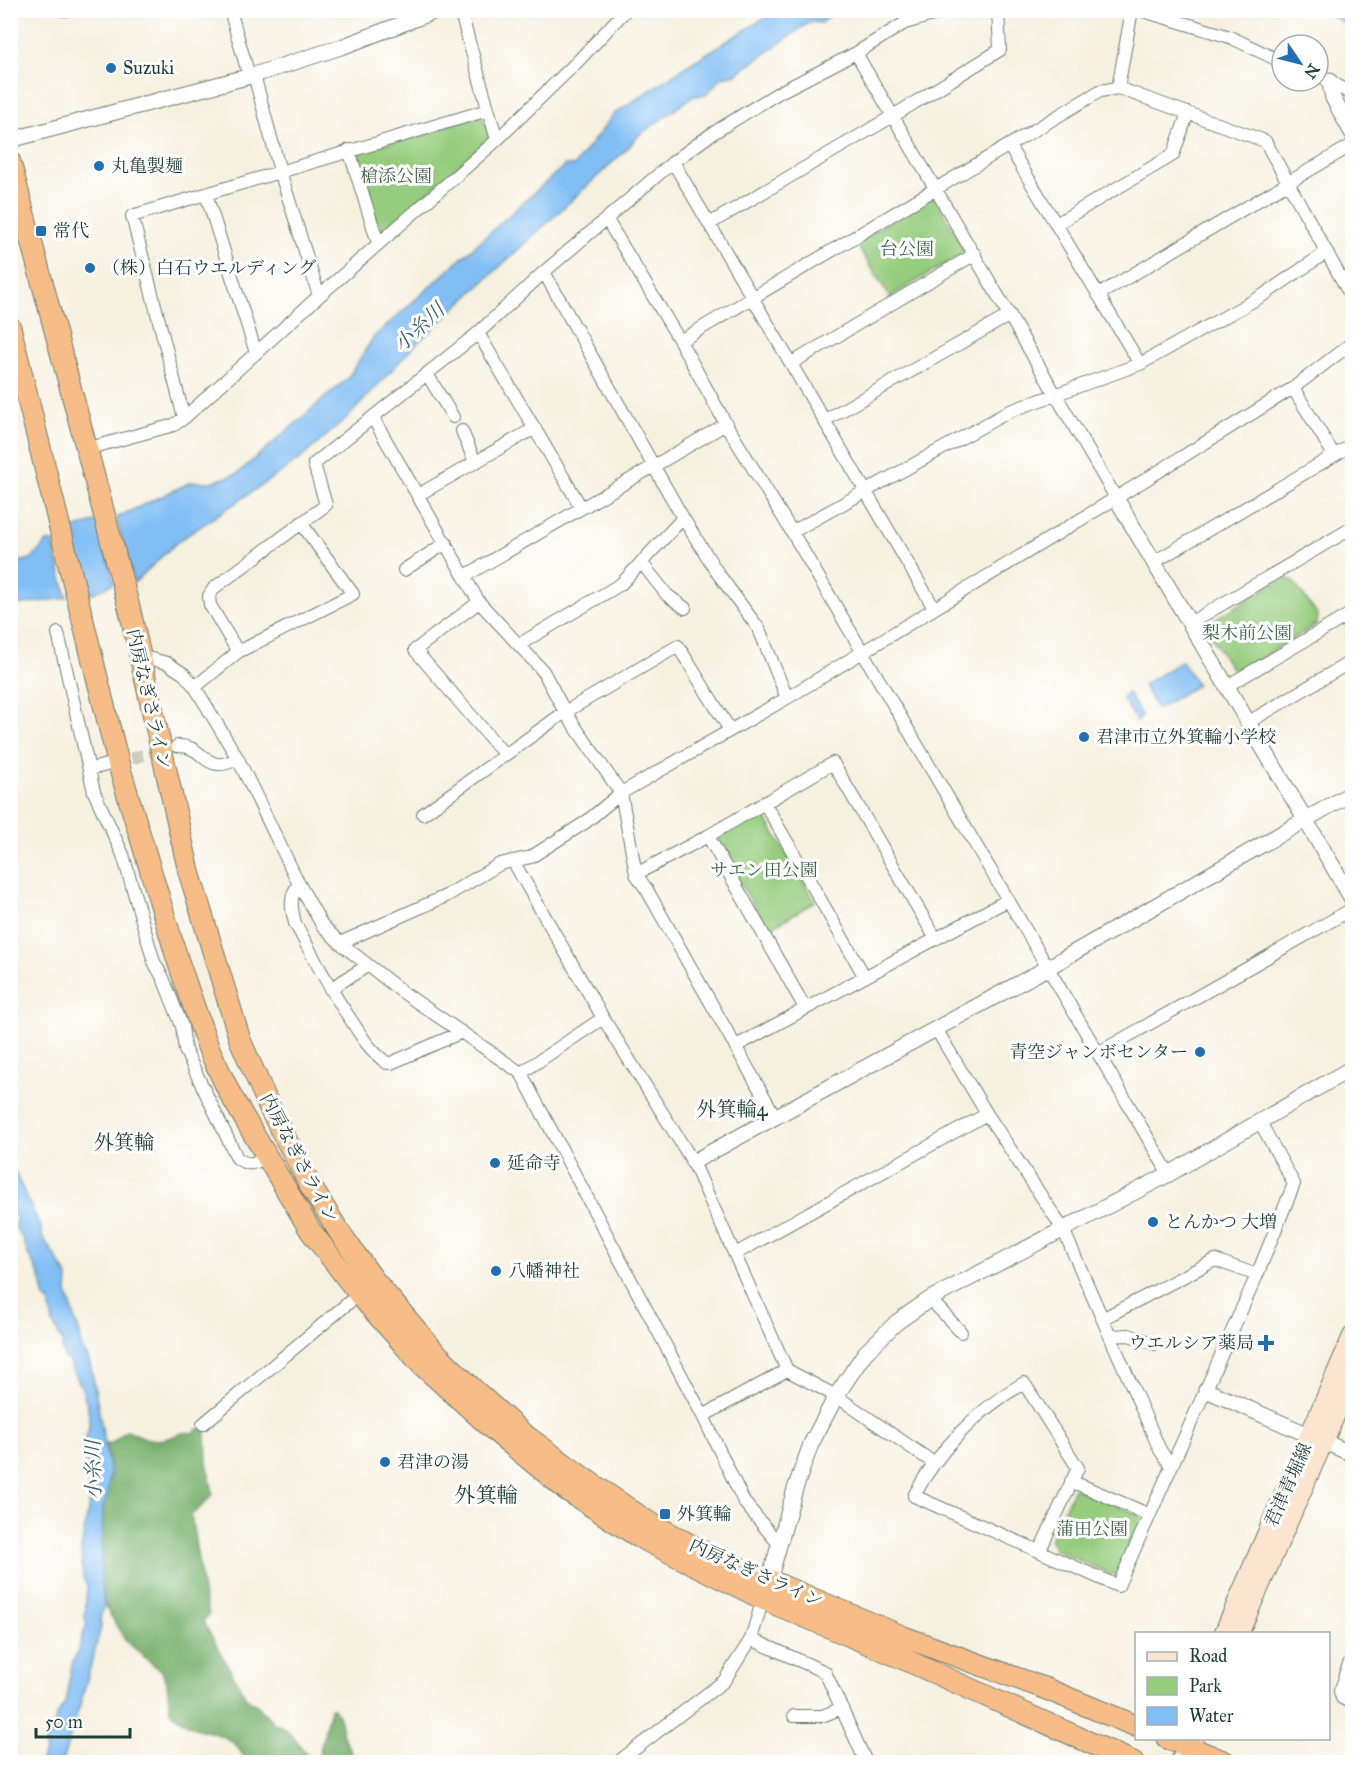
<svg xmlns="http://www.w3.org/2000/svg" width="1363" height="1773" viewBox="0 0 1363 1773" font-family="'IM FELL Great Primer','Noto Serif JP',serif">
<rect width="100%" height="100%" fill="#fff"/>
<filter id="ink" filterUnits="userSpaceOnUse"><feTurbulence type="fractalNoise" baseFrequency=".0167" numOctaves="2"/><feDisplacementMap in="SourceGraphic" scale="12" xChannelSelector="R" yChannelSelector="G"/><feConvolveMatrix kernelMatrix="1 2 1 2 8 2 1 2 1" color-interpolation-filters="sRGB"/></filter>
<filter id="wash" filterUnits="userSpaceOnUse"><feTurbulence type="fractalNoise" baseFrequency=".008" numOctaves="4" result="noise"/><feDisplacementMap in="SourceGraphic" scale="24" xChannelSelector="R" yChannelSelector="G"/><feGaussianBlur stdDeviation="1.35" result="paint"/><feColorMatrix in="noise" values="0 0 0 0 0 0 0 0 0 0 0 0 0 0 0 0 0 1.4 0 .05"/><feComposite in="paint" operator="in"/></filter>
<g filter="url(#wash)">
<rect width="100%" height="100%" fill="#f6f0df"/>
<path fill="#96cc7e" stroke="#5a8459" stroke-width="1.5" d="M479,116L483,118L490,133L489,139L382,232L378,231L356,158L359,152Z
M934,196L963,247L962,254L890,297L855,242Z
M1284,578L1292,580L1318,616L1317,624L1242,670L1231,669L1208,631L1211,621Z
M759,813L764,816L814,899V902L771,928H767L716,843L718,835Z
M1074,1488L1141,1515L1142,1518L1116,1574L1112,1575L1054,1549L1050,1540Z"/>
<path fill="#78b06d" stroke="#4c7650" stroke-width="1.5" d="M206,1428L207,1462L213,1494L201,1507L191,1515L204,1598L209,1614L203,1621L246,1698L257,1705L275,1724L281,1726L294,1737L310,1760H318L330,1708H334L339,1717L343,1736L355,1762H247C233,1736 224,1736 198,1729C187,1726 179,1718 170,1711L167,1682L161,1671L125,1640L104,1604L101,1584L103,1506C113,1485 109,1464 106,1443H112L127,1430C139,1436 151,1442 165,1439C178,1436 179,1431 194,1433L197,1429Z"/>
<path fill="#81bef4" stroke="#507e94" stroke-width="1.5" d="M776,11H837L821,23L810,22L736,74L722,77L706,95L694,96L639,135L626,150L415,345L349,416L299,460L176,543L134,583L116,518L191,482H211L237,474L348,378L373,338L565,165L574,166L614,114L685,67Z
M1323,11H1352V27Z
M98,521L114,583L93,593L85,594L69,530Z
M47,542H53L67,598L11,606L10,564L31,559Z
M1182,661L1197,685L1157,709L1143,685Z
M1128,693L1142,717L1136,721L1122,697Z
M10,1162L41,1228L42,1236L68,1277L67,1292L80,1335L81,1347L88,1357L92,1372L110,1474L107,1498L103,1506L101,1584L104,1604L100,1619L101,1627L82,1698L62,1762H40L46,1751L44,1743L53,1732L56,1717L65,1703L72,1665L79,1648L87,1623L85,1618L87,1586L83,1577L81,1550L90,1500L85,1439C94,1423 87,1400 80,1384C76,1375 71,1372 70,1362L64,1358L62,1348L63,1343L53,1323L49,1301L45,1299L40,1276L28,1254L23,1239L15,1227L16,1218L11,1206Z"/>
</g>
<g filter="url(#ink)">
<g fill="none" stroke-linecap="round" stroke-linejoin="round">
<path stroke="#cbccbd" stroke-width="12" stroke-dasharray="12 6" stroke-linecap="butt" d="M114,763L167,749"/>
<g stroke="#6a7c70" stroke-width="14">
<path id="minor" d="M63,10H67
M230,10L249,76
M460,10L497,140
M1140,10L1230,37L1282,62
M856,53L1116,498
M254,75L280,171L319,296
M1318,76L1329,80L1352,95
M1118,88L1132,10
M1009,146L1140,364
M349,150L378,243
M673,162L934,608
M206,194L256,353
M607,220L680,341L726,424L792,532L1169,1174
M709,224L893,116L1000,50L998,10
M1056,224L1173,155L1188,113
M544,272L683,518L719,575L759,629L787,698
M1098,295L1352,145
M478,333L581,507
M680,341L1100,91L1118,88L1265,141L1352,298
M792,363L975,254
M427,374L453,417
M1293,388L1334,455
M184,418L132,216L488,110
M373,418L479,602L543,671L565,712L621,793L636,874L647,890L776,1118
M825,420L1010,315
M462,431L475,462
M86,449L174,425L184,418L319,296L497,140L579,60L626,10
M418,495L535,428
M792,532L1010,411L1140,364L1262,296L1327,252
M641,562L667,595L685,608
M1154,562L1352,445
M404,570L446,543
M465,576L726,424
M479,602L415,650L505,755
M1190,623L1352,528
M58,633L94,792L123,855L154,962L163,978L182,1026L185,1050L237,1158C249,1167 255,1163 267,1157
M520,644L621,584L683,518
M238,652L210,605L209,596L214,588L326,505L314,464L478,333L544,272L673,162L710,135L778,93L856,53L905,23L950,10
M140,656L167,663L184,674L195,687L238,759L299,884L322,925L340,943L401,991L521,1073L703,1416L744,1502L778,1543
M1227,686L1352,613
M195,687L238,652L353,594L301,523
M1249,722L1352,661
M177,746C200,745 202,763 218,764C224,765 233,761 238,759
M90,769L107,765
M764,802L865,977
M423,814L565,712L678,646L730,730
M708,836L805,1008
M513,861L603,1018L693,1162L787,1370L836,1396L934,1463
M636,874L708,836L833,763L936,939
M299,884C289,896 291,908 295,923C313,956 329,989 351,1020C361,1036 371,1052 387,1063H391L462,1032
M340,943L446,896L500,864L531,857L586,822L621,793L787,698L1116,498L1293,388L1352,343
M330,989L367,966
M936,1029L987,1114L1063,1229L1160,1450L1171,1466
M736,1046L1008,900
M1098,1053L1352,909
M521,1073L603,1018
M735,1254L987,1114
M930,1299L961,1332
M1104,1318L1215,1260L1257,1275
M1111,1336L1129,1335L1155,1344
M703,1416L787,1370
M203,1424L359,1294
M1071,1481L1150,1515
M1040,1550L1078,1468L1024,1383C979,1408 938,1450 914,1496L1118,1586L1257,1275L1294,1184L1260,1122
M751,1639L825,1672L866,1762
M1346,1676L1340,1691L1342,1698L1352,1703
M794,1716H822L842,1708
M618,1762L724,1681L751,1639L763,1599"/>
</g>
<g stroke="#6a7c70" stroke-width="17">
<path id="tertiary" d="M1329,80L1333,98L1352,133
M10,140L254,75L344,46L438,10
M1116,498L1352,899
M693,1162L1047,968L1352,793
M1206,1390L1352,1454
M767,1588L795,1489L811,1444L836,1396L865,1353L897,1322L930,1299L1169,1174L1352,1068
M1346,1676L1352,1661"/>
</g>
<g stroke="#6a7c70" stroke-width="20">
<path id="secondary" d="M1223,1634L1352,1336
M1239,1634L1352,1378
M1179,1762L1190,1747L1194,1738"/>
</g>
<g stroke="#6a7c70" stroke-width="23">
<path id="trunk" d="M10,162L130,611L189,872L240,1040L272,1113L310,1185L340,1233L373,1279L433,1350L473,1389L522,1433L585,1479L645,1520L711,1556L904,1637L1044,1688L1136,1726
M10,327L119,766L178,961L208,1047L230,1094L310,1230L359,1294L423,1366L496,1432L568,1491L639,1537L763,1599L897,1656L1133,1762
M1167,1738L1225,1762"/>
</g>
<use href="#minor" stroke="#fff" stroke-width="12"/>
<use href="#tertiary" stroke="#fff" stroke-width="15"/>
<use href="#secondary" stroke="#fce5cf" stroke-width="18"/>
<use href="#trunk" stroke="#f7bd88" stroke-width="21"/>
</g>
</g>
<g fill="#1f6fb2" stroke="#fff" stroke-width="2">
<circle cx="111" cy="68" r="6"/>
<circle cx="99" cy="166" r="6"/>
<rect x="35" y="225" width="12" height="12" rx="3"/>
<circle cx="90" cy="268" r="6"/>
<circle cx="1084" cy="737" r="6"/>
<circle cx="1200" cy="1052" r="6"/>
<circle cx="495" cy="1163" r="6"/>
<circle cx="1153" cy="1222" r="6"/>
<circle cx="496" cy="1271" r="6"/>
<path d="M1263 1334h6v6h6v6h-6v6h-6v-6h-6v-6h6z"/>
<circle cx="385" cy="1462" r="6"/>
<rect x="659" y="1508" width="12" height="12" rx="3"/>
</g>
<g text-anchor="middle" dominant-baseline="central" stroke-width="6" stroke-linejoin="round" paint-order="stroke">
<g font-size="18" fill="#1f3d34" stroke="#fff" text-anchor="start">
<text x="123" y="68">Suzuki</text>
<text x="111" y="166">丸亀製麺</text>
<text x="53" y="231">常代</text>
<text x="102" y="268">（株）白石ウエルディング</text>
<text x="1096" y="737">君津市立外箕輪小学校</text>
<text x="1188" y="1052" text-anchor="end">青空ジャンボセンター</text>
<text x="507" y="1163">延命寺</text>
<text x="1165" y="1222">とんかつ 大増</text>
<text x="508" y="1271">八幡神社</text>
<text x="1254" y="1343" text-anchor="end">ウエルシア薬局</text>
<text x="397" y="1462">君津の湯</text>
<text x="677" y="1514">外箕輪</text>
</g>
<g font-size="18" fill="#3d6146" stroke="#fff">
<text x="396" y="176">槍添公園</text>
<text x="907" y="249">台公園</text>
<text x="1247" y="633">梨木前公園</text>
<text x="764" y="870">サエン田公園</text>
<text x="1092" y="1529">蒲田公園</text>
</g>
<g font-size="18" fill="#1f3d34" stroke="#fff">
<text transform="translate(149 699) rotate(77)">内房なぎさライン</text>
<text transform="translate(299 1158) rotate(62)">内房なぎさライン</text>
<text transform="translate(1288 1485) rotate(-66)">君津青堀線</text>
<text transform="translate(756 1573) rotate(24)">内房なぎさライン</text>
</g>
<g font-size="20" font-style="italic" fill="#385d64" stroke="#fff">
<text transform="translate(419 327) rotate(-43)">小糸川</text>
<text transform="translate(93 1470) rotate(-91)">小糸川</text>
</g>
<g font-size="20" fill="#1f3d34" stroke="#fff">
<text x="732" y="1109">外箕輪4</text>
<text x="124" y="1142">外箕輪</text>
</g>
<g font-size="21" fill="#1f3d34" stroke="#fff">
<text x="486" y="1495">外箕輪</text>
</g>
</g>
<rect width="1363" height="1773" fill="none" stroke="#fff" stroke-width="36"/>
<rect x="1135" y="1632" width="195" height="108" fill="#ffffff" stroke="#a5b1ae" stroke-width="1.5"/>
<rect x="1147" y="1652" width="30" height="9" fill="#fce5cf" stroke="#a5b1ae" stroke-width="1.5"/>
<text x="1189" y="1662" font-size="18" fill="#1f3d34">Road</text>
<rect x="1147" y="1677" width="30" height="18" fill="#96cc7e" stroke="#a5b1ae" stroke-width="1.5"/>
<text x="1189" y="1692" font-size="18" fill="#1f3d34">Park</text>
<rect x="1147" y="1707" width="30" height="18" fill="#81bef4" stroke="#a5b1ae" stroke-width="1.5"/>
<text x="1189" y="1722" font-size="18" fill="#1f3d34">Water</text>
<g transform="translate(1300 63) rotate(125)"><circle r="28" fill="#ffffff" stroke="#a5b1ae" stroke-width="1.5"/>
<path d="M0-4.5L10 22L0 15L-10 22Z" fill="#1f6fb2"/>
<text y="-9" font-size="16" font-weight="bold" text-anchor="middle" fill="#1f3d34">N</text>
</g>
<path d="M36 1728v9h94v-9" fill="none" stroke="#1f3d34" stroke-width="3"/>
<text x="45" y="1728" font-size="18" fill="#1f3d34" stroke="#ffffff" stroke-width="4.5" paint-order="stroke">50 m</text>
</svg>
